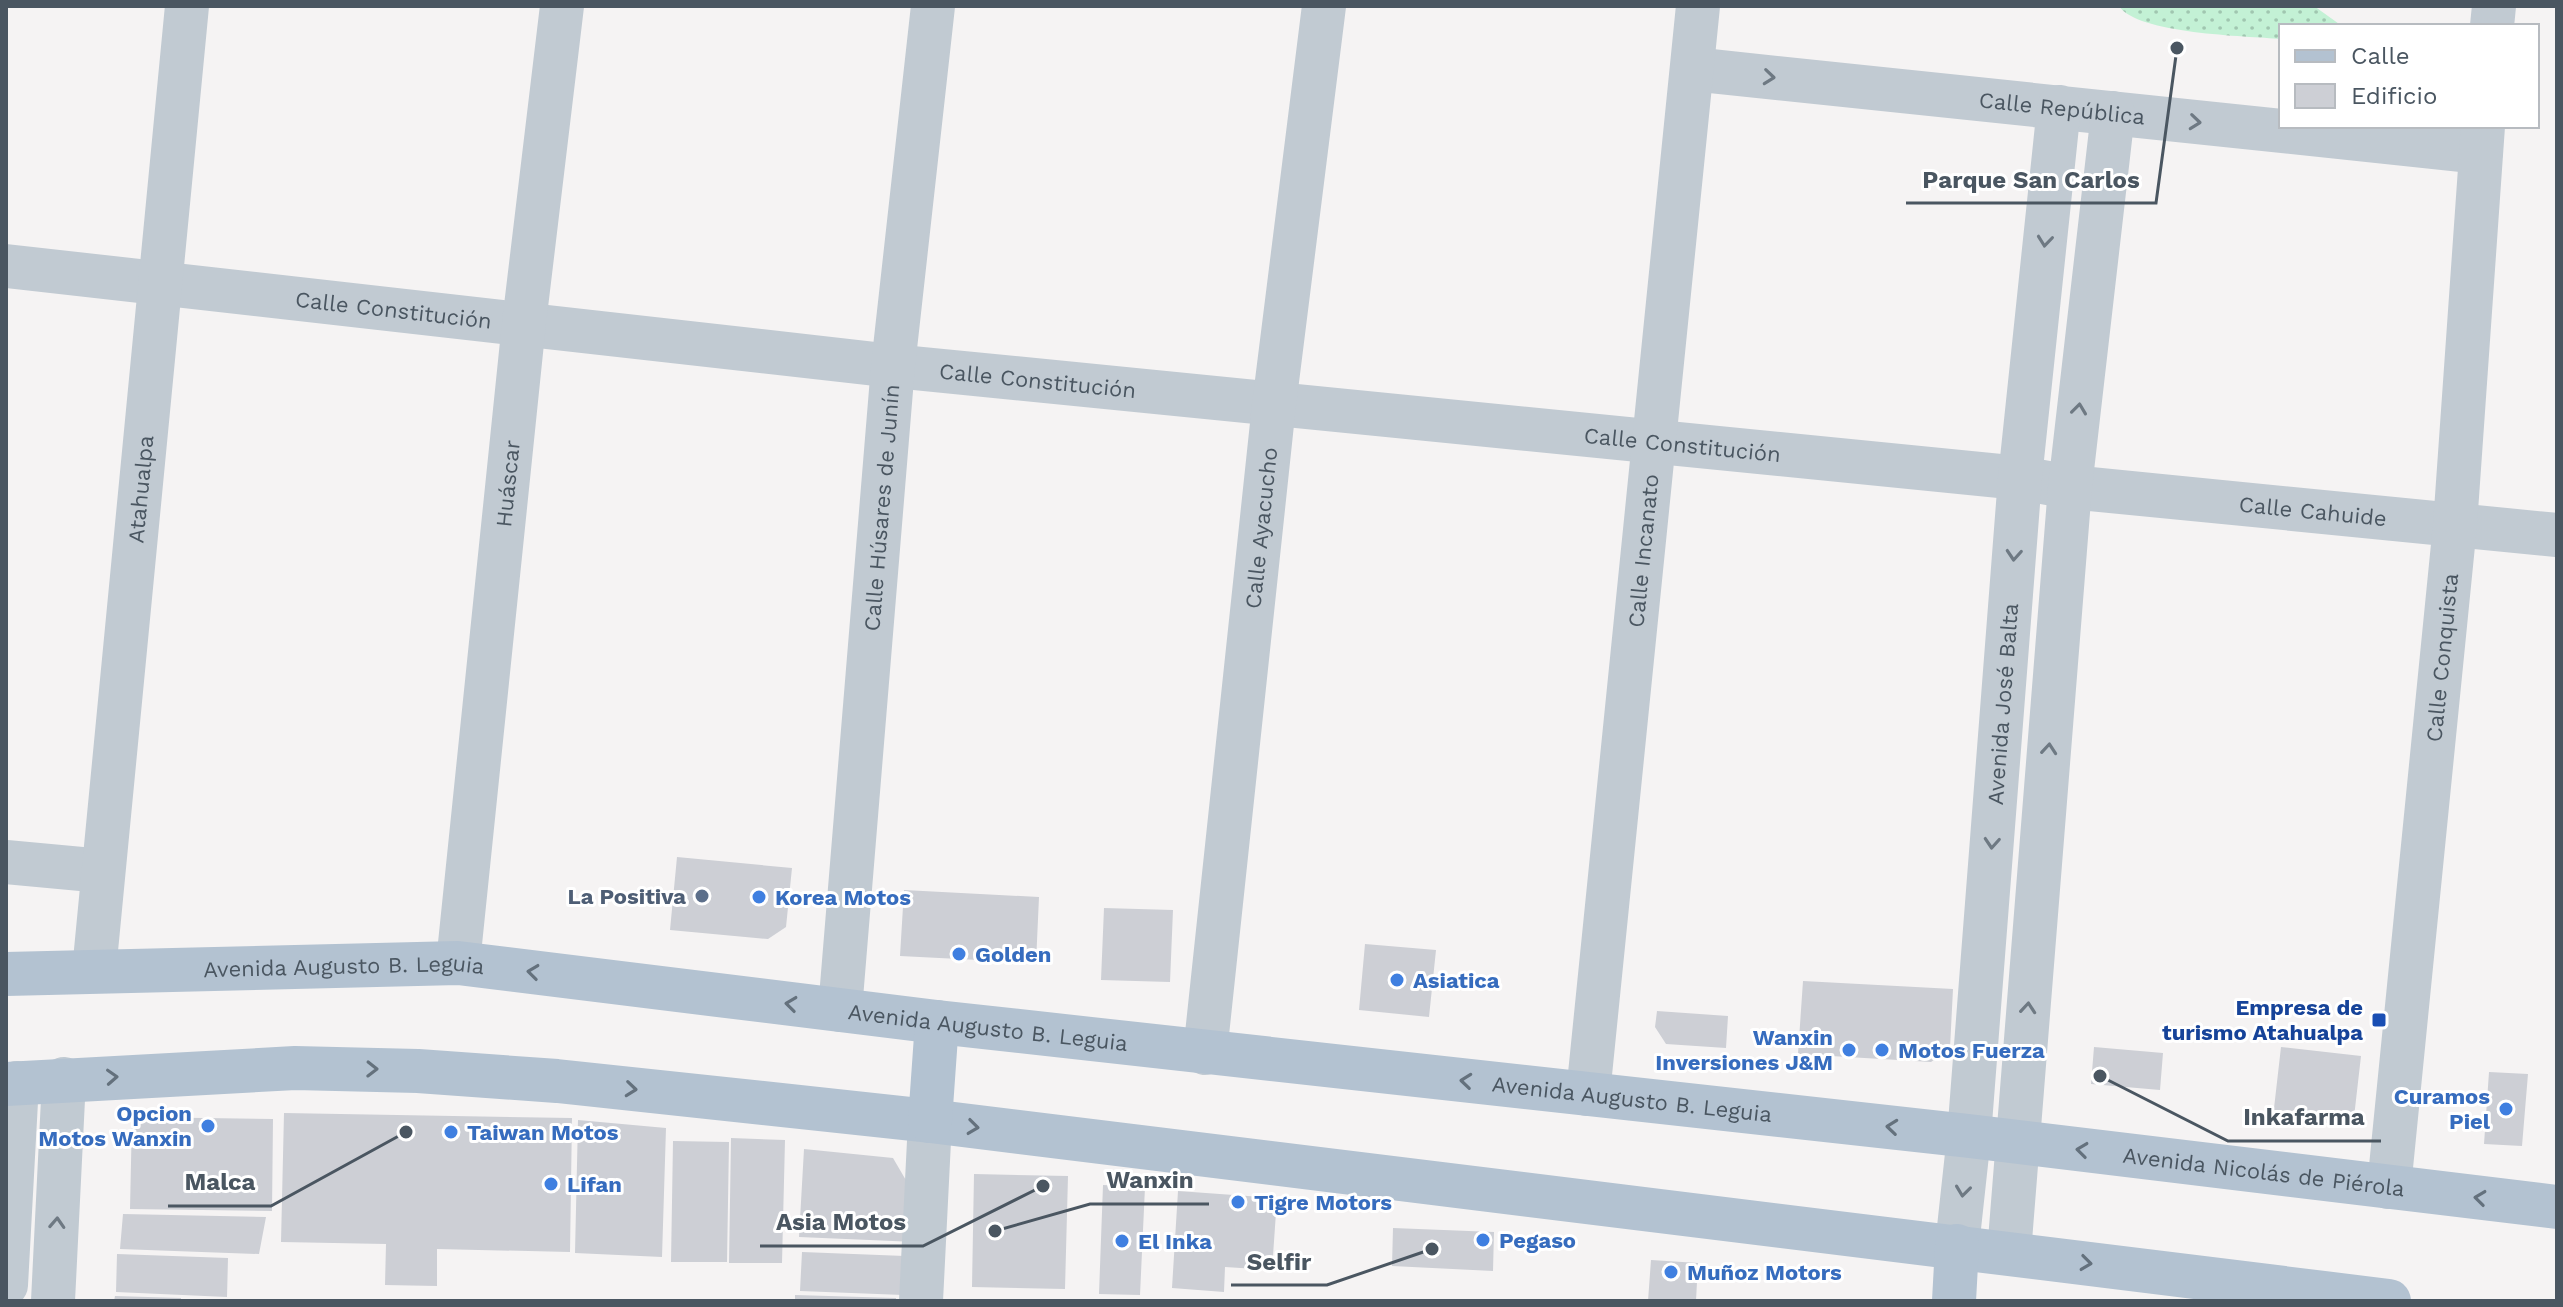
<svg xmlns="http://www.w3.org/2000/svg" width="2563" height="1307" viewBox="0 0 2563 1307" font-family="'Work Sans',sans-serif">
<defs>
<pattern id="grass-dots" width="8" height="8" patternUnits="userSpaceOnUse" patternTransform="scale(2)"><rect width="8" height="8" fill="#c3f1d5"/><path d="M2 2h.1M6 6h.1" fill="none" stroke="#a0c6b0" stroke-width="1.8" stroke-linecap="round"/></pattern>
</defs>
<rect width="100%" height="100%" fill="#f5f3f3"/>
<path fill="url(#grass-dots)" d="M2119,6H2314L2342,26H2281V39C2246,36 2137,34 2119,6Z"/>
<path fill="#cdcfd5" d="M677,857L792,868L786,927L768,939L670,930Z
M904,890L1039,897L1036,963L900,956Z
M1104,908L1173,910L1170,982L1101,980Z
M1365,944L1436,950L1429,1017L1359,1010Z
M1803,981L1953,989L1950,1048L1931,1062L1798,1054Z
M1657,1011L1728,1016L1726,1048L1666,1044L1655,1027Z
M2094,1047L2163,1053L2160,1090L2091,1084Z
M2281,1047L2361,1056L2353,1126L2273,1117Z
M2489,1072L2528,1074L2522,1146L2484,1144Z
M284,1113L572,1118L570,1252L437,1249V1286L385,1285L386,1244L281,1242Z
M132,1117L273,1119L272,1211L130,1209Z
M578,1120L666,1128L662,1257L575,1253Z
M731,1138L785,1140L782,1263H729Z
M673,1141L729,1142L727,1262H671Z
M804,1149L893,1158L914,1194L916,1242L799,1237Z
M974,1174L1068,1176L1065,1289L972,1287Z
M1103,1185L1145,1187L1140,1295L1099,1294Z
M1178,1191L1277,1198L1272,1270L1225,1267L1224,1292L1172,1288Z
M123,1214L266,1217L259,1254L120,1249Z
M1393,1228L1494,1232L1493,1271L1392,1266Z
M802,1252L905,1256L903,1295L800,1291Z
M117,1254L228,1258L227,1297L116,1292Z
M1651,1260L1698,1263L1696,1301H1648Z
M795,1295L896,1298V1301H795Z
M115,1296L181,1298V1301H114Z"/>
<g fill="none" stroke-linecap="round" stroke-linejoin="round">
<g stroke="#c1cad2" stroke-width="44">
<path d="M2492,26L2494,6"/>
<path id="s1" d="M1692,69L2481,152"/>
<path id="s2" d="M6,266L893,366L2020,478L2070,487L2557,535"/>
<path d="M6,862L103,871"/>
<path id="s3" d="M458,963L524,323L562,6"/>
<path id="s4" d="M94,971L187,6"/>
<path id="s5" d="M840,1010L893,366L933,6"/>
<path id="s6" d="M1205,1053L1274,405L1324,6"/>
<path id="s7" d="M1588,1094L1698,6"/>
<path id="s8" d="M2389,1187L2455,525L2483,126"/>
<path id="s9" d="M1957,1246L1969,1136L2020,478L2059,107"/>
<path d="M2009,1253L2070,487L2113,113"/>
<path d="M6,1285L17,1083"/>
<path d="M53,1301L64,1079"/>
<path d="M921,1301L930,1121"/>
</g>
<g stroke="#b3c2d1" stroke-width="44">
<path id="s10" d="M6,974L458,963L937,1022L1969,1136L2557,1207"/>
<path d="M6,1084L295,1068L418,1071L557,1081L930,1121L2389,1301"/>
<path d="M930,1121L937,1022"/>
<path d="M1954,1301L1957,1246"/>
</g>
</g>
<defs><path id="oneway-chevron" d="M-2-3.5L2.5 0L-2 3.5" fill="none" stroke-width="1.6" stroke-linecap="round" stroke-linejoin="round" transform="scale(2)"/></defs>
<g stroke="#6e7983">
<use href="#oneway-chevron" transform="translate(1769 77) rotate(6)"/>
<use href="#oneway-chevron" transform="translate(2195 122) rotate(6)"/>
<use href="#oneway-chevron" transform="translate(2045 241) rotate(96)"/>
<use href="#oneway-chevron" transform="translate(2079 409) rotate(-83)"/>
<use href="#oneway-chevron" transform="translate(2014 555) rotate(94)"/>
<use href="#oneway-chevron" transform="translate(2049 749) rotate(-85)"/>
<use href="#oneway-chevron" transform="translate(1992 843) rotate(94)"/>
<use href="#oneway-chevron" transform="translate(2028 1008) rotate(-85)"/>
<use href="#oneway-chevron" transform="translate(1963 1191) rotate(97)"/>
<use href="#oneway-chevron" transform="translate(57 1223) rotate(-87)"/>
</g>
<g stroke="#64717d">
<use href="#oneway-chevron" transform="translate(533 972) rotate(-173)"/>
<use href="#oneway-chevron" transform="translate(791 1004) rotate(-173)"/>
<use href="#oneway-chevron" transform="translate(372 1069) rotate(1)"/>
<use href="#oneway-chevron" transform="translate(112 1077) rotate(-3)"/>
<use href="#oneway-chevron" transform="translate(1466 1081) rotate(-174)"/>
<use href="#oneway-chevron" transform="translate(631 1089) rotate(6)"/>
<use href="#oneway-chevron" transform="translate(973 1127) rotate(7)"/>
<use href="#oneway-chevron" transform="translate(1892 1127) rotate(-174)"/>
<use href="#oneway-chevron" transform="translate(2082 1150) rotate(-173)"/>
<use href="#oneway-chevron" transform="translate(2480 1198) rotate(-173)"/>
<use href="#oneway-chevron" transform="translate(2086 1263) rotate(7)"/>
</g>
<circle fill="#5c6f8a" stroke="#fff" stroke-width="3" cx="702" cy="896" r="8"/>
<g fill="#3f7fe0" stroke="#fff" stroke-width="3">
<circle cx="759" cy="897" r="8"/>
<circle cx="959" cy="954" r="8"/>
<circle cx="1397" cy="980" r="8"/>
<circle cx="1849" cy="1050" r="8"/>
<circle cx="1882" cy="1050" r="8"/>
<circle cx="2506" cy="1109" r="8"/>
<circle cx="208" cy="1126" r="8"/>
<circle cx="451" cy="1132" r="8"/>
<circle cx="551" cy="1184" r="8"/>
<circle cx="1238" cy="1202" r="8"/>
<circle cx="1483" cy="1240" r="8"/>
<circle cx="1122" cy="1241" r="8"/>
<circle cx="1671" cy="1272" r="8"/>
</g>
<rect fill="#1a4fb4" stroke="#fff" stroke-width="3" x="2371" y="1012" width="16" height="16" rx="4"/>
<g text-anchor="middle" dominant-baseline="central" stroke-width="6" stroke-linejoin="round" paint-order="stroke">
<g font-size="22" fill="#4a5661" stroke="#fff">
<text stroke="none"><textPath href="#s1" startOffset="372">Calle República</textPath></text>
<text stroke="none"><textPath href="#s2" startOffset="390">Calle Constitución</textPath></text>
<text stroke="none"><textPath href="#s2" startOffset="1038">Calle Constitución</textPath></text>
<text stroke="none"><textPath href="#s2" startOffset="1686">Calle Constitución</textPath></text>
<text stroke="none"><textPath href="#s3" startOffset="482">Huáscar</textPath></text>
<text stroke="none"><textPath href="#s4" startOffset="484">Atahualpa</textPath></text>
<text stroke="none"><textPath href="#s5" startOffset="504">Calle Húsares de Junín</textPath></text>
<text stroke="none"><textPath href="#s2" startOffset="2320">Calle Cahuide</textPath></text>
<text stroke="none"><textPath href="#s6" startOffset="528">Calle Ayacucho</textPath></text>
<text stroke="none"><textPath href="#s7" startOffset="546">Calle Incanato</textPath></text>
<text stroke="none"><textPath href="#s8" startOffset="532">Calle Conquista</textPath></text>
<text stroke="none"><textPath href="#s9" startOffset="544">Avenida José Balta</textPath></text>
<text stroke="none"><textPath href="#s10" startOffset="338">Avenida Augusto B. Leguia</textPath></text>
<text stroke="none"><textPath href="#s10" startOffset="986">Avenida Augusto B. Leguia</textPath></text>
<text stroke="none"><textPath href="#s10" startOffset="1634">Avenida Augusto B. Leguia</textPath></text>
<text stroke="none"><textPath href="#s10" startOffset="2270">Avenida Nicolás de Piérola</textPath></text>
</g>
<g font-size="22" font-weight="bold" fill="#4e5e75" stroke="#fff" text-anchor="end">
<text x="686" y="896">La Positiva</text>
</g>
<g font-size="22" font-weight="bold" fill="#366cbe" stroke="#fff" text-anchor="start">
<text x="775" y="897">Korea Motos</text>
<text x="975" y="954">Golden</text>
<text x="1413" y="980">Asiatica</text>
<text x="1833" y="1037" text-anchor="end">Wanxin<tspan x="1833" dy="25">Inversiones J&amp;M</tspan></text>
<text x="1898" y="1050">Motos Fuerza</text>
<text x="2490" y="1096" text-anchor="end">Curamos<tspan x="2490" dy="25">Piel</tspan></text>
<text x="192" y="1113" text-anchor="end">Opcion<tspan x="192" dy="25">Motos Wanxin</tspan></text>
<text x="467" y="1132">Taiwan Motos</text>
<text x="567" y="1184">Lifan</text>
<text x="1254" y="1202">Tigre Motors</text>
<text x="1499" y="1240">Pegaso</text>
<text x="1138" y="1241">El Inka</text>
<text x="1687" y="1272">Muñoz Motors</text>
</g>
<g font-size="22" font-weight="bold" fill="#164399" stroke="#fff" text-anchor="end">
<text x="2363" y="1007">Empresa de<tspan x="2363" dy="25">turismo Atahualpa</tspan></text>
</g>
</g>
<path fill="none" stroke="#4a5661" stroke-width="3" d="M2177 48L2156 203H1906M2100 1076L2228 1141H2381M995 1231L1090 1204H1209M406 1132L271 1206H168M1043 1186L923 1246H760M1432 1249L1327 1285H1231"/>
<g fill="#4a5661" stroke="#fff" stroke-width="3">
<circle cx="2177" cy="48" r="8"/>
<circle cx="2100" cy="1076" r="8"/>
<circle cx="995" cy="1231" r="8"/>
<circle cx="406" cy="1132" r="8"/>
<circle cx="1043" cy="1186" r="8"/>
<circle cx="1432" cy="1249" r="8"/>
</g>
<g font-size="24" text-anchor="middle" font-weight="bold" fill="#4a5661" stroke="#fff" stroke-width="6" stroke-linejoin="round" paint-order="stroke">
<text x="2031" y="188">Parque San Carlos</text>
<text x="2304" y="1125">Inkafarma</text>
<text x="1150" y="1188">Wanxin</text>
<text x="220" y="1190">Malca</text>
<text x="841" y="1230">Asia Motos</text>
<text x="1279" y="1270">Selfir</text>
</g>
<rect width="2563" height="1307" fill="none" stroke="#4a5661" stroke-width="16"/>
<rect x="2279" y="24" width="260" height="104" fill="#ffffff" stroke="#b7bbc0" stroke-width="2"/>
<rect x="2295" y="50" width="40" height="12" fill="#b3c2d1" stroke="#b7bbc0" stroke-width="2"/>
<text x="2351" y="64" font-size="24" fill="#4a5661">Calle</text>
<rect x="2295" y="84" width="40" height="24" fill="#cdcfd5" stroke="#b7bbc0" stroke-width="2"/>
<text x="2351" y="104" font-size="24" fill="#4a5661">Edificio</text>
</svg>
